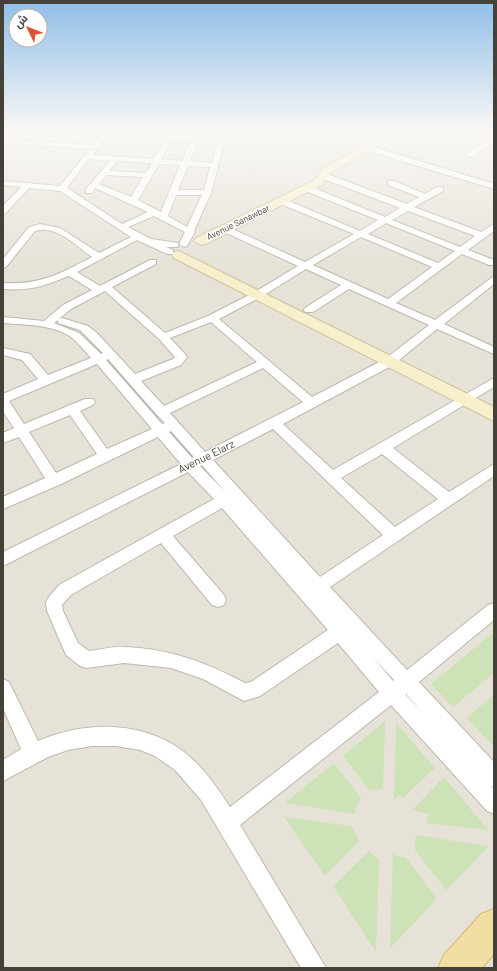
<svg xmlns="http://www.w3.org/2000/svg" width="497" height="971" viewBox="0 0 497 971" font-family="Barlow,Cairo,sans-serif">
<rect width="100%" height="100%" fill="#f3f0e9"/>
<path fill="#e6e2d8" d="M3,132H494V968H3Z"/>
<path fill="#cde2b7" d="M494,632V673L453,707L431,684Z
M494,694V747L467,718Z
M385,721L383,788L369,790L343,756Z
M396,723L435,768L403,798L399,795L394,799Z
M334,763L361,798L356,807L355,814L285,803Z
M444,777L488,830L426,823L429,814L412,810Z
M284,817L352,826L359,841L325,876Z
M416,835L489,846L446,890L415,850Z
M369,851L379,859L376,952L333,886Z
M393,853L399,857H405L437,899L390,948Z"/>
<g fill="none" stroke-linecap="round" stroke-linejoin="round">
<g stroke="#bdb8ad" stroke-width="2">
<path id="street" d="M103,132H110L93,155L154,159L171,132H177L175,136L219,138L221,132H227L211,193L194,231L195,232L187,246L184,247L179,244L185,232L154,216L128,227L151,239L178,243V247H166L173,250V254H167L137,240L77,272L100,286L150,260H156V264L112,287L165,333L208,316L253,293L298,266L222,231V227H228L305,262L354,234L278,203V199H284L360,231L378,220L303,190V186H309L385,217L400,208L321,178V174H327L407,204L419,197L388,185V181H394L425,194L437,187H443V191L414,207L481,232L494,224V231L468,250L494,260V265H489L462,254L396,303L435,320L494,276V284L444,324L494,347V354L437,329L393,365L283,424L333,470L494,378V387L393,448L449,492L494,464V476L330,587L407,670L488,605L494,603V620L419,682L494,762V787L491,786L494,789V814L487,811L391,705L240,825L326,968H301L201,800L175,770L155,756L140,750L116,746H92L68,750L48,757L3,781V760L21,749L3,708V679L9,682L38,741C87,720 148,720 190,757C206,771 218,789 230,807L379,692L338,643L260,696L244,701L203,679L171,668L124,663L86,668L80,666L66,655L47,611L46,603L48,598L59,585L214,499L188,472L3,566V552L181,464L158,437L59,485L3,509V497L45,478L19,437L3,443V433L14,428L3,412V394L38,379L22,360L3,355V348L30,354L48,375L91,358C85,351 78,343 71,337C52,324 25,325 3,323V317L44,321L63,305L92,290L69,276C43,286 32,291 3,289V283C41,285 59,274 92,257C77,246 55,224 35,231L6,267L3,268V259L29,227L40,224L60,228L99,253L131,237L60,191L29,188L6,213L3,214V206L21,187L3,185V181L60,186L90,149L3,143V139L93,145ZM173,140L191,141L182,161L161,159ZM198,141L218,142L212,163L190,161ZM89,159L110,161L86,189V193H92L95,188L148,212L122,224L67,188ZM117,161L152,163L146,173L109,171ZM159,164L180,165L161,212L138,200ZM188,166L210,167L204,190H178ZM106,175L143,177L131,197L99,184ZM176,195H202L187,227L168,216ZM408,211L475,236L460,247L392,220ZM386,223L455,251L438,263L368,234ZM361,237L432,267L388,299L313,265ZM306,269L341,285L305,308L304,310L305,312H313L349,289L429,325L385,359L312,397L219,319L261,297ZM105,291L159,339L175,357L173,359L135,374L97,333L88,326L62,318L59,319L71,309ZM58,320V323L80,330L103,353L101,354L79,333L54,323ZM211,322L257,362L164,406L141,381L181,365L187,357L185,354L170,338ZM108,359L157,415L165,423L162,424L106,360ZM97,364L152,429L107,449L80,411L93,405L95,402L93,399H85L24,424L9,401ZM263,368L303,402L205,452L170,413ZM70,415L97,454L56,473L29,432ZM273,429L383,535L320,577L213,460ZM171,431L194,457L192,458L169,432ZM382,454L438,499L395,527L341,478ZM202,465L227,494L200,466ZM222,508L328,630L251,682L245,683C205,662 171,649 125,647C113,646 100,650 89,651L78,643L63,611L62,605L71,595L161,543L212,605L218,607L224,605L226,600L224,595L173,536ZM372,656L394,680L393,681ZM405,694H406L424,714Z
M315,132H321L323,136L317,137Z
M494,137V142L472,157L465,155Z
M365,146H371L494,184V189L365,150Z"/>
</g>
<g stroke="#cdc29e" stroke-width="2">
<path id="secondary" d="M389,132H401L330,173L323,184L206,244L201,245L194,241L196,238L315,180L322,169Z
M179,251L494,407V421L174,258L172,255L174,252Z"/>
</g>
<g stroke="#d6bb74" stroke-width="2">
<path id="primary" d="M494,909V954L482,968H438L444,955L481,914Z"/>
</g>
<use href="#street" fill="#fff" fill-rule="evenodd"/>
<use href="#secondary" fill="#f8efcd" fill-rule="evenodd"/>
<use href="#primary" fill="#f2dda2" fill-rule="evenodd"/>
</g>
<linearGradient id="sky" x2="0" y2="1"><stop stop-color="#90bee8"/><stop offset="0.49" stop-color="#faf8f5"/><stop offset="1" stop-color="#faf8f5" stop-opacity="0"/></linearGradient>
<rect width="497" height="268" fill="url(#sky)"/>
<g text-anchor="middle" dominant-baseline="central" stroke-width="3" stroke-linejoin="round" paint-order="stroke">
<g font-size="9" fill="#454138" stroke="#fff">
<text transform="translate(238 222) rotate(-26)">Avenue Sanawbar</text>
</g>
<g font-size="11" fill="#454138" stroke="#fff">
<text transform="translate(206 456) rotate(-26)">Avenue Elarz</text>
</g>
</g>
<rect width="497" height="971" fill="none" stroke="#454138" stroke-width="8"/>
<g transform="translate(28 28) rotate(313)"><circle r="19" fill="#ffffff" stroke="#b5b3af"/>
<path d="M0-3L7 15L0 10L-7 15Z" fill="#e05132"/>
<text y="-6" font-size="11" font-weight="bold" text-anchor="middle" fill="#454138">ش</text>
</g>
</svg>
